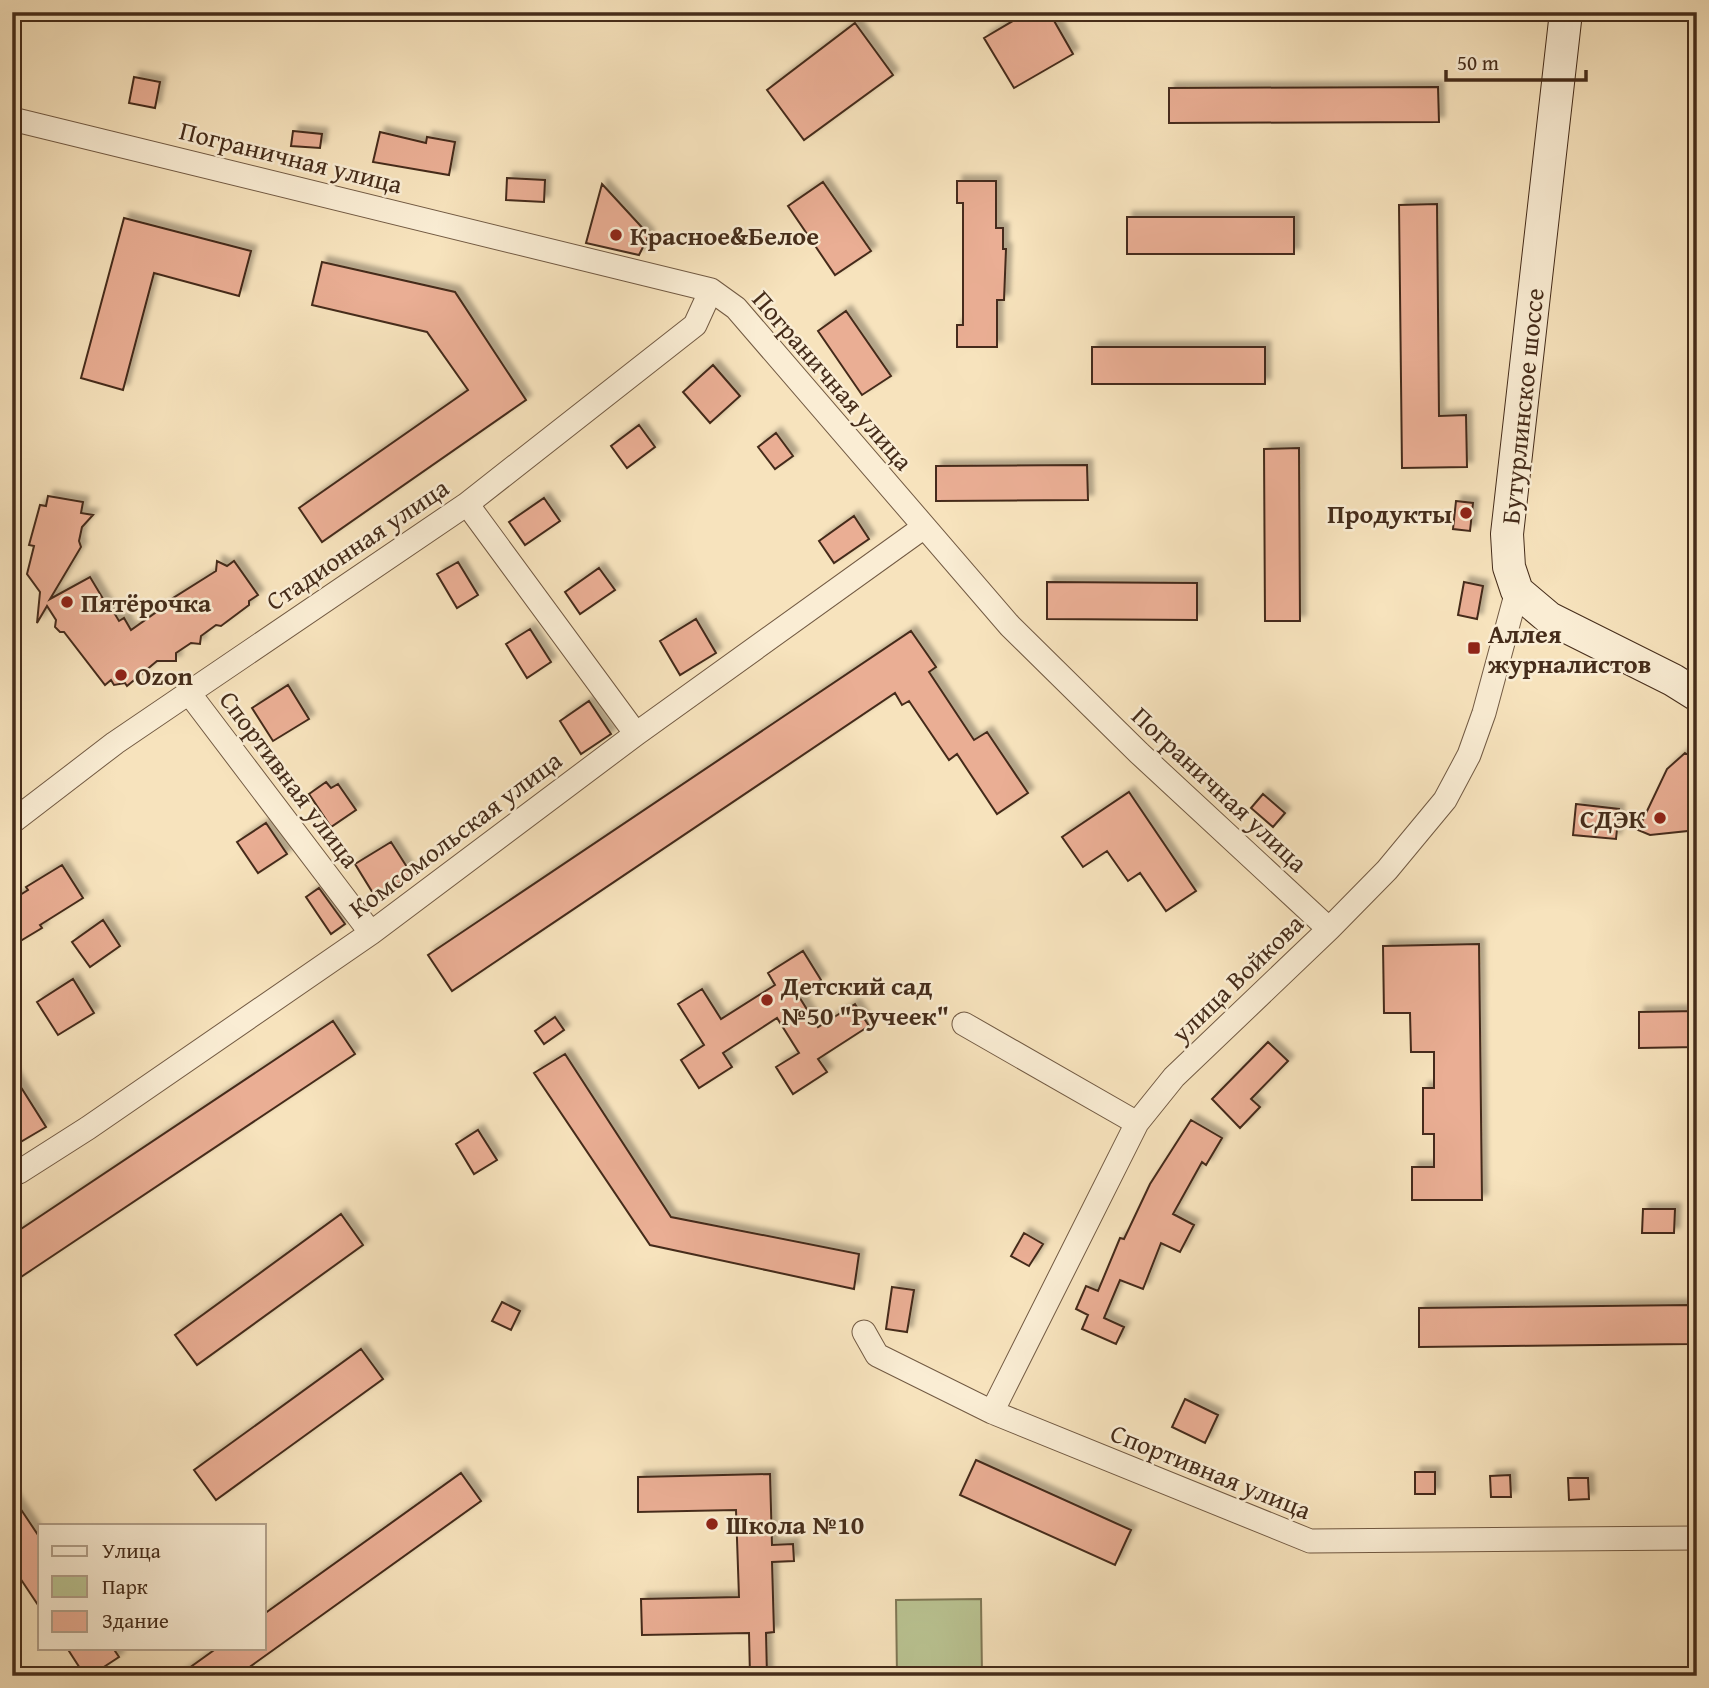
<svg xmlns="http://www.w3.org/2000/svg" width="1709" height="1688" viewBox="0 0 1709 1688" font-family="'Gentium Book Plus',serif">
<defs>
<filter id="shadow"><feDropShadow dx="5.5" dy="-5.5" stdDeviation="2" flood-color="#0004"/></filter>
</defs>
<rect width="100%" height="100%" fill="#f7e3bd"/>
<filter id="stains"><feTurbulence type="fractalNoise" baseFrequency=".00286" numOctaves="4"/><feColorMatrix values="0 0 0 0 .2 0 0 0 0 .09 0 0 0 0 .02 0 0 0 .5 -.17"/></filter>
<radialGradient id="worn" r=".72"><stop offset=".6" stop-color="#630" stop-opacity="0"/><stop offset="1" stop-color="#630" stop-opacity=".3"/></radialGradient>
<path fill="#bac493" stroke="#807856" stroke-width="2" d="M981,1599L982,1676H897L896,1600Z"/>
<path fill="#eaae94" stroke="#452c1a" stroke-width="2" filter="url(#shadow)" d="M1028,12H1049L1073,54L1014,88L984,38Z
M855,23L893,75L804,140L767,90Z
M134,77L160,82L155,108L129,103Z
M1438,87L1439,122L1169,123V88Z
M293,131L322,134L320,148L291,146Z
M380,132L426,143L427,137L455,142L449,175L373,162Z
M507,178L545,180L544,202L506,200Z
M957,181H996V228H1003V249H1006L1004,300H997V347H957V325H963V203H957Z
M823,182L871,251L835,275L788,206Z
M602,184L649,235L639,255L586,243Z
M1437,204L1439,416L1466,415L1467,467L1402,468L1399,205Z
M1127,217H1294V254H1127Z
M124,218L251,251L239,296L154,273L123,390L81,378Z
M322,262L455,292L526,400L322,542L299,508L468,390L427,332L312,305Z
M846,311L891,376L862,395L818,331Z
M1092,347H1265V384H1092Z
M713,365L740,396L710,423L683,392Z
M639,425L655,447L627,468L611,446Z
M776,433L793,456L775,469L758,447Z
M1299,448L1300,621H1265L1264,449Z
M1087,465L1088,500L936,501V466Z
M48,496L83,502L81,513L93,515L82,527L79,541L81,547L50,599L90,577L111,612L113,611L119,621L124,618L131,630L169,603L170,600L216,571L217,561L227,566L234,561L258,595L249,601V605L221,626L216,625L201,636L200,644L191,643L176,653V661H157L127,686L125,683L114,685L111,680L105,685L64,632H60L55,627L56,620L47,606L37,623L40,592L27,574L34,546L29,545L40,505L46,506Z
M544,498L560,521L525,545L509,522Z
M1456,501L1473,503L1470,531L1453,529Z
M854,516L869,539L834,563L819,541Z
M458,562L478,595L457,608L437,574Z
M599,568L615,590L580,614L565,592Z
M1047,582L1197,583V620L1047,619Z
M1464,582L1483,586L1477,619L1458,615Z
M696,619L716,653L680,675L660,641Z
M530,629L551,662L527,678L506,644Z
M911,631L936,667L929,672L974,740L987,732L1028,793L997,814L957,754L949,760L909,701L902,705L895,693L452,991L428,955Z
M288,685L309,719L273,741L252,708Z
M589,701L611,734L581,754L560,721Z
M1685,753L1697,760V830L1650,835L1638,830L1667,769Z
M326,782L331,788L338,784L356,810L331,827L309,794Z
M1129,792L1196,891L1166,911L1140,873L1128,881L1107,851L1083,867L1062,837Z
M1263,794L1285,813L1273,827L1251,808Z
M1576,804L1619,809L1616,839L1573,835Z
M266,823L287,854L258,873L237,842Z
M391,842L412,875L376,898L355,864Z
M62,865L83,898L40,925L42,928L12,946V900L28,890L26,887Z
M319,888L345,924L331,934L306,897Z
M103,920L120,946L90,967L72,942Z
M1479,944L1482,1200H1412V1167H1434V1134H1423V1088H1434V1052H1411L1410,1013H1384L1383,946Z
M803,951L821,980L798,995L818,1027L855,1004L869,1026L818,1059L827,1072L793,1094L776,1067L799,1053L777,1018L723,1053L732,1067L699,1088L681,1060L704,1045L678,1004L702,989L721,1019L775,985L768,973Z
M73,979L94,1013L58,1035L37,1002Z
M1697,1011V1047L1639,1048V1012Z
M555,1017L564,1030L544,1044L535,1031Z
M333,1021L355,1054L12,1283V1235Z
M1268,1042L1288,1061L1251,1099L1260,1107L1240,1128L1212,1099Z
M565,1054L671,1217L859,1254L854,1289L650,1245L534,1073Z
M12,1073L46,1127L12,1147Z
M1191,1120L1222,1138L1206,1165L1202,1162L1173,1214L1194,1225L1180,1252L1161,1243L1143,1289L1120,1280L1104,1318L1124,1327L1116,1344L1082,1329L1088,1315L1076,1309L1086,1286L1098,1291L1120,1238L1124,1239L1150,1184Z
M478,1130L497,1160L474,1174L456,1144Z
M1643,1209H1675L1674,1233H1642Z
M341,1214L363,1245L197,1365L175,1335Z
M1024,1233L1043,1244L1029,1266L1011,1256Z
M892,1287L914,1290L907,1332L886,1329Z
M502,1302L520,1311L511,1330L492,1321Z
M1690,1305V1344L1419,1347V1308Z
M361,1349L383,1379L216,1500L194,1470Z
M1185,1399L1218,1415L1205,1443L1172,1427Z
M976,1460L1131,1530L1115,1565L960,1495Z
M1415,1472H1435V1494H1415Z
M461,1473L481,1501L237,1676H178L217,1648H264V1614Z
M770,1474L772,1545L793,1544L794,1561L772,1562L774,1632L766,1633L767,1676H750L749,1633L642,1635L641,1599L739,1597L736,1510L638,1512V1477Z
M1510,1475L1511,1497H1491L1490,1476Z
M1568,1478H1588L1589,1499L1569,1500Z
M12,1496L40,1538V1608L12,1566Z
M67,1648H113L119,1657L90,1676H85Z"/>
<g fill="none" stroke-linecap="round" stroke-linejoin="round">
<g stroke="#725a43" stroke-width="25">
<path id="minor" d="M12,119L711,290L736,308L1010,626L1139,753L1329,929
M467,504L636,734
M189,693L371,933
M12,822L115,743L467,504L695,325L711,290
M964,1024L1137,1123
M12,1174L19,1172L88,1128L371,933L636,734L924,527
M864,1332L877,1355L992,1412L1310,1541L1697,1538
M992,1412L1137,1123L1174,1077L1329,929L1387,870L1445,800L1469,755L1484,713L1517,591"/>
</g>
<g stroke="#452c1a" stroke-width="34">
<path id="secondary" d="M1566,12L1507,534L1509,567L1517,591L1549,618L1673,680L1697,695"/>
</g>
<use href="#minor" stroke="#faedd4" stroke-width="23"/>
<use href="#secondary" stroke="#faedd4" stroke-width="32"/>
</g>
<g fill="#8f2418" stroke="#faedd4" stroke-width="2.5">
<circle cx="616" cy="235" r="7"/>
<circle cx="1466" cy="513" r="7"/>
<circle cx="67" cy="602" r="7"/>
<rect x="1467" y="641" width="14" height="14" rx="3.5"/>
<circle cx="121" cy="675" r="7"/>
<circle cx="1660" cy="818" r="7"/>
<circle cx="767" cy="1000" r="7"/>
<circle cx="712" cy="1524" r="7"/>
</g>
<g text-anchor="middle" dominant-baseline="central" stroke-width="5" stroke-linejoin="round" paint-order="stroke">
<g font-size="26" fill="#452c1a" stroke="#faedd4">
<text transform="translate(291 157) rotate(14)">Пограничная улица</text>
<text transform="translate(833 380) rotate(49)">Пограничная улица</text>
<text transform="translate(1522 406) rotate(-84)">Бутурлинское шоссе</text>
<text transform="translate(357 544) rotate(-34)">Стадионная улица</text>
<text transform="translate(290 779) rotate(53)">Спортивная улица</text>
<text transform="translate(1220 789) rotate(43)">Пограничная улица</text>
<text transform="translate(455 834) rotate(-37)">Комсомольская улица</text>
<text transform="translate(1237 978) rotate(-44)">улица Войкова</text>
<text transform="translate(1211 1471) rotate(22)">Спортивная улица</text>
</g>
<g font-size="26" font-weight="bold" fill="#452c1a" stroke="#faedd4" text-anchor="start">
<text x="630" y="235">Красное&amp;Белое</text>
<text x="1452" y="513" text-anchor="end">Продукты</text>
<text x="81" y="602">Пятёрочка</text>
<text x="1488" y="633">Аллея<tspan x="1488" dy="30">журналистов</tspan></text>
<text x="135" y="675">Ozon</text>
<text x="1646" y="818" text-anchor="end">СДЭК</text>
<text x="781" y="985">Детский сад<tspan x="781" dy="30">№50 "Ручеек"</tspan></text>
<text x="726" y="1524">Школа №10</text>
</g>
</g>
<rect width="1709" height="1688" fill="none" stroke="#f7e3bd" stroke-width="42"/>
<rect x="14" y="14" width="1681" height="1660" fill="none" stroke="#452c1a" stroke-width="3.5"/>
<rect x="21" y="21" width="1667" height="1646" fill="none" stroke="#452c1a" stroke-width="2"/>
<rect x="38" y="1524" width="228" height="126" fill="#faedd4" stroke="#b2a08a" stroke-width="2"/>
<rect x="52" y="1546" width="35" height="10" fill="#faedd4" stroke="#b2a08a" stroke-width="2"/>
<text x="102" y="1558" font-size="21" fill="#452c1a">Улица</text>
<rect x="52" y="1576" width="35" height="21" fill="#bac493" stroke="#b2a08a" stroke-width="2"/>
<text x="102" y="1594" font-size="21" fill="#452c1a">Парк</text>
<rect x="52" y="1611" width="35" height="21" fill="#eaae94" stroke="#b2a08a" stroke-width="2"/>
<text x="102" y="1628" font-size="21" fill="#452c1a">Здание</text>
<path d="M1446 70v10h140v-10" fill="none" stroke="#452c1a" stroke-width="3.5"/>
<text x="1457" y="70" font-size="21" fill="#452c1a" stroke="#faedd4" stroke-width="5" paint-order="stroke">50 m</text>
<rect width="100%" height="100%" filter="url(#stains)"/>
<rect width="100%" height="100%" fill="url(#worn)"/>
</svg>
